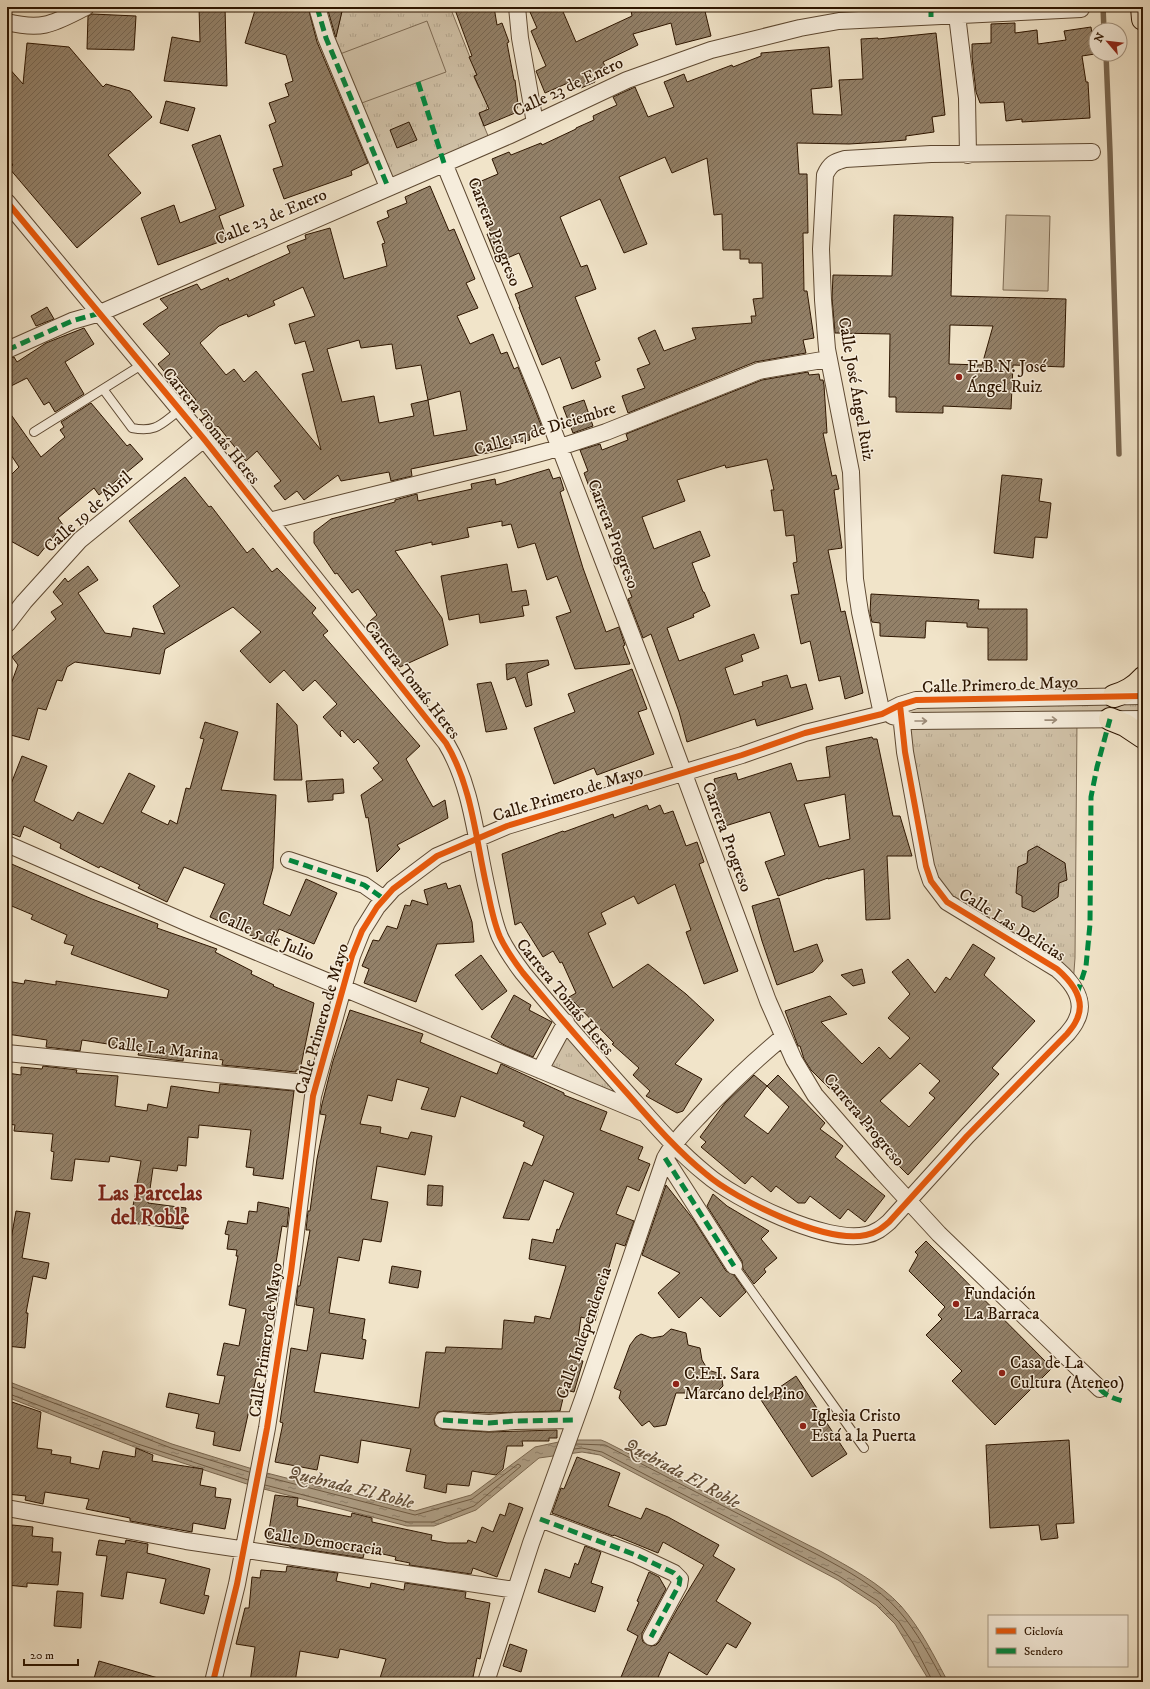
<svg xmlns="http://www.w3.org/2000/svg" width="1150" height="1689" viewBox="0 0 1150 1689" font-family="'IM FELL DW Pica',serif">
<defs>
<pattern id="grass-tufts" width="24" height="20" patternUnits="userSpaceOnUse"><rect width="24" height="20" fill="#d0c1a7"/><path d="M3 7l-1-3M5 7V3M7 7l1-3M15 17l-1-3M17 17v-4M19 17l1-3" fill="none" stroke="#b3a58e"/></pattern>
<pattern id="water-ripples" width="26" height="14" patternUnits="userSpaceOnUse"><rect width="26" height="14" fill="#ae9e85"/><path d="M2 4q2-2 4 0t4 0M15 11q2-2 4 0t4 0" fill="none" stroke="#8e806a"/></pattern>
<pattern id="building-hatch" width="6" height="6" patternUnits="userSpaceOnUse"><rect width="6" height="6" fill="#938169"/><path d="M-1 1l2-2M0 6l6-6M5 7l2-2" fill="none" stroke="#786854"/></pattern>
</defs>
<rect width="100%" height="100%" fill="#f1e4c9"/>
<filter id="stains"><feTurbulence type="fractalNoise" baseFrequency=".005" numOctaves="4"/><feColorMatrix values="0 0 0 0 .2 0 0 0 0 .09 0 0 0 0 .02 0 0 0 .5 -.17"/></filter>
<radialGradient id="worn" r=".72"><stop offset=".6" stop-color="#630" stop-opacity="0"/><stop offset="1" stop-color="#630" stop-opacity=".3"/></radialGradient>
<path fill="url(#grass-tufts)" stroke="#7e6b54" d="M343,7H450L477,75L474,77L479,88L483,87L489,101L486,110L479,114L491,143L388,187L335,41Z
M1143,696V719L1077,720L1075,958L1073,985L939,892L900,705Z
M566,1022L646,1114L540,1070Z"/>
<path fill="#d0c1a7" stroke="#7e6b54" d="M427,21L446,72L359,104L340,54Z
M1006,215L1050,216L1048,291L1003,290Z"/>
<path fill="url(#water-ripples)" stroke="#7a6750" d="M7,1381L172,1444L259,1471L415,1511L471,1495L535,1447L568,1440H601L606,1442L822,1552C849,1567 880,1583 901,1606C921,1629 934,1656 948,1682H930L895,1624L876,1605L838,1580L600,1455L582,1452L539,1458L476,1510L434,1526H407L256,1487L137,1448L7,1397Z"/>
<g fill="none" stroke-linecap="round" stroke-linejoin="round">
<path stroke="#6e5a42" stroke-width="1" d="M7,1385L171,1448L249,1472
M7,1393L138,1444L248,1480
M576,1444L605,1445L820,1556C846,1570 879,1588 898,1610C917,1631 930,1657 944,1682
M574,1449L582,1448L602,1452L839,1576L878,1601L899,1622L913,1643L933,1682
M265,1485L407,1522H433L474,1506L521,1466L518,1464L472,1499L415,1515L267,1477"/>
<path stroke="#7a6750" stroke-width="5.5" d="M1103,7L1104,30
M1106,54L1110,152L1119,454"/>
</g>
<path fill="url(#building-hatch)" stroke="#2d1500" fill-rule="evenodd" d="M199,7H225L227,86L164,81L172,37L200,42Z
M256,7H308L317,42L368,163L351,171L352,175L284,199L273,169L283,166L269,125L276,122L269,103L289,96L285,84L293,81L286,55L245,43Z
M327,7H343L336,37L335,35Z
M454,7H494L497,25L502,23L509,42L507,43L514,80H515L518,104L517,108L515,113L484,126L479,113L489,109L474,76L477,75L469,57L472,56Z
M542,7H561L576,42L632,16L631,10L642,7H704L711,36L676,45L671,23L633,34L638,45L603,62L605,66L591,73L595,82L581,88L577,79L545,93L536,71L546,66L531,31L537,28L530,12Z
M92,14L136,16L134,50L87,49L88,16Z
M1015,23V33L1037,30L1038,44L1066,40L1064,31L1091,27L1095,54L1082,56L1086,82H1088L1090,118L1022,122V119L1006,121L1004,102L980,103L976,92L972,57V44L991,43V24Z
M936,33L945,115L932,117L934,132L906,136V140L882,142L849,144L797,143L799,174H807L808,233H803L804,291H807L814,338L803,340L806,353L755,362L628,413L622,396L645,388L637,369L650,364L638,338L655,330L664,351L696,339L692,328L752,323L751,316H756L753,299L763,298L762,263H749V259H740V250H723L722,214L714,215L707,158L672,173L665,157L619,177L647,244L624,253L600,199L560,217L581,267L587,265L596,289L575,297L600,360L595,362L601,377L572,389L560,357L542,365L519,307H520L515,294L533,287L519,253L498,262L487,234L491,233L472,185L498,174L492,159L509,152L511,155L541,143L542,145L576,129V128L594,120L593,116L617,105L613,97L635,87L648,117L674,107L664,82L684,74L687,82L732,65L733,67L761,56V53L829,47L832,87L811,89L813,114L842,115L839,80L863,79L861,39L878,38V39Z
M27,43L69,47L103,87L106,84L130,91L152,117L108,155L141,193L77,248L9,168L13,165L7,157V66L23,84Z
M166,101L195,108L188,131L160,123Z
M409,122L417,140L397,148L390,130Z
M220,135L244,206L219,216L227,239L158,265L141,218L174,205L180,223L216,209L192,145Z
M430,186L449,231L454,229L475,279L466,283L478,308L457,316L470,344L493,334L501,354L507,352L514,369L518,367L543,430L529,434L530,440L510,444L511,448L411,469L412,476L391,481L389,472L341,481L338,475L304,500L297,491L285,500L274,486L281,481L257,451L246,461L218,426L215,429L194,402L196,400L173,372L168,376L158,364L170,354L143,324L168,308L160,299L197,284L201,290L228,278L229,281L290,253L287,246L306,239L305,235L330,228L344,279L387,266L382,244L385,243L377,222L389,217L387,211L407,203L405,197ZM303,287L315,316L289,324L295,344L305,341L314,371L302,374L321,450L256,371L244,382L234,369L226,375L200,343L219,326L247,314L248,317L275,305L273,301ZM359,340L361,348L392,344L396,369L421,365L428,400L411,404L414,416L379,423L374,396L342,402L327,349ZM460,391L467,430L434,436L428,400Z
M894,215L953,217L951,296L1066,299L1064,367L1013,365L1011,409L943,406V413L896,412V397H889L890,334L835,333L832,298L833,275L892,276ZM950,325L993,326L982,365L949,364Z
M47,307L54,319L36,326L31,316Z
M84,328L94,344L65,362L84,394L55,412L49,402L44,405L27,378L7,388V359L14,357L17,362L46,343Z
M808,372L809,375L819,374L820,380H823L824,385L827,433H823L832,476L836,475L839,489L834,490L842,548L828,550L841,612L845,611L863,693L845,699L840,676L819,681L810,641L801,644L791,595L799,594L793,563L797,562L794,535L786,536L783,510L774,511L771,490H774L767,459L726,468L725,465L677,480L685,501L642,517L654,549L700,531L710,556L692,563L703,592H704L710,606L693,614L694,617L667,628L679,661L754,634L759,648L741,655L743,661L725,668L734,695L763,686L762,682L787,675L791,688L806,684L813,709L757,726L755,719L687,742L679,712L651,634L643,638L628,599L632,597L628,587L633,585L604,509L602,510L595,491L591,492L584,473L588,471L580,450L600,444L602,450L628,440L626,434L762,380Z
M584,400L593,426L573,433L563,407Z
M91,403L127,446L130,444L143,459L99,495L94,488L58,518L63,525L38,556L7,539V479L19,467L7,449V409L41,457L65,437L60,430L64,427L61,422Z
M549,469L553,479L560,477L564,490L560,492L583,568L606,632L619,627L625,645L623,646L630,664L575,669L556,617L571,612L557,576L547,580L535,543L518,548L511,524L502,526V521L467,528L469,537L432,545V542L395,551L442,618L448,645L400,667L370,621L377,615L358,589L352,593L337,573L335,574L314,543V532L331,519L395,502V500L417,494L418,501L472,489L471,484L495,479L496,485Z
M1002,475L1042,479L1039,501L1051,503L1047,538L1035,537L1033,558L994,553Z
M185,477L209,507L211,506L247,553L253,548L272,572L277,568L316,608L312,613L328,631L323,635L420,746L406,759L433,807L445,800L448,818L397,845L400,849L377,872L368,817L366,818L361,795L383,780L373,768L379,763L358,739L354,743L342,730L340,732L341,737L323,717L337,704L315,680L303,691L284,670L270,683L240,651L261,632L233,607L165,649L160,674L75,662L67,667L62,681L57,680L46,710L38,708L29,740L7,734V695L18,665L12,657L56,619L51,612L63,604L53,592L65,578L68,582L88,566L98,580L78,593L105,633L131,637L133,628L165,634L153,606L180,586L129,521Z
M507,564L512,592L526,590L529,605L522,606L524,616L480,623L479,614L449,620L441,576Z
M871,594L979,600L978,609H1027V660H988V628L967,627V623L926,621L925,638L880,636V623L872,622L870,613Z
M548,660L549,665L527,673L532,705L526,707L515,677L507,680L506,664Z
M632,669L647,709L638,712L654,754L597,775L594,768L554,784L534,728L575,712L568,694Z
M491,682L507,729L486,732L477,684Z
M277,703L297,725L302,780H274Z
M205,722L238,732L221,790L276,795L273,868L263,904L290,916L306,879L337,893L314,944L279,929L272,945L210,917L225,884L184,867L167,902L138,888L140,885L100,866L99,868L60,848L61,844L24,826L20,837L7,832V794L22,756L47,766L34,801L73,821L78,812L103,824L129,773L155,786L141,812L168,825L170,820L177,824L186,788L190,789L204,739L200,738Z
M872,737L873,739H877L893,816H900L912,856H887L890,919L866,920L864,869L828,879V878L778,896L765,862L785,855L770,812L722,827L712,792L717,790L714,779L736,773L738,780L791,763L797,781L830,777L826,747ZM845,794L850,839L819,847L804,804Z
M343,779L344,793L333,794V800L308,802L306,781Z
M647,805L649,810L660,805L664,814L673,811L686,846L697,842L704,862L699,864L738,971L704,984L686,932L691,930L675,884L638,904L634,896L601,913L606,924L588,933L613,988L648,964L686,994L714,1020L675,1064L702,1079L683,1111L677,1113L646,1096L650,1091L633,1075L639,1068L612,1044L614,1043L569,997L576,993L562,962L560,963L553,951L543,957L521,922L515,925L502,854L563,831L564,832L613,814L614,818Z
M1037,846L1065,863L1067,880L1059,883L1058,897L1034,912L1022,907V896L1016,893L1018,867L1027,863L1028,851Z
M7,862L92,899L158,924L157,928L217,949L215,952L252,971L251,974L274,985L273,986L314,1003L300,1070H296V1072L222,1065L223,1060L184,1054L183,1061L174,1060L138,1055L140,1049L82,1040L80,1051L46,1047L47,1040L7,1034V981L24,984L25,980L56,985V981L167,998L169,990L71,954L74,946L64,943L67,935L31,919L33,915L7,904Z
M446,883L448,889L460,885L472,922L474,942L437,944L416,1002L364,983L369,969L362,966L373,940L379,941L387,926L397,929L405,905L410,906L412,900L428,905L424,890Z
M779,898L794,952L817,944L823,961L813,972L777,985L762,941L752,906Z
M973,944L995,958L984,975L1035,1021L992,1068L999,1074L908,1175L888,1155L890,1152L834,1091L833,1092L811,1070L804,1059L800,1046H798L785,1011L830,996L847,1014L821,1022L862,1064L879,1047L890,1059L910,1038L888,1018L910,994L892,972L908,959L935,993L946,977L950,980ZM920,1063L940,1081L929,1093L935,1098L909,1127L880,1101Z
M481,955L507,991L482,1010L455,975Z
M862,969L865,983L853,986L841,975Z
M514,995L531,1005L529,1010L552,1022L533,1057L506,1046L491,1037Z
M350,1010L423,1034L420,1042L497,1074L501,1064L564,1093V1095L607,1112L600,1130L643,1147L638,1159L650,1164L639,1191L627,1186L616,1214L634,1221L625,1246L616,1243L601,1295L602,1296L595,1321L581,1317L575,1360L583,1361L574,1392L565,1390L560,1411L489,1413L444,1411L438,1412L434,1419L435,1425L442,1429L488,1432L557,1430V1438H549V1441H522L523,1446H507L503,1469L496,1475L472,1471L469,1486L447,1484L446,1493L424,1488L426,1475L406,1471L411,1449L361,1440L358,1463L320,1455L317,1470L275,1462L283,1423L280,1422L291,1348L307,1351L314,1308L296,1305L298,1286H300L310,1230H306L308,1211H310L317,1159L326,1115L320,1114L322,1104L333,1061ZM397,1079L429,1088L421,1109L455,1117L461,1096L525,1122L523,1126L544,1136L532,1166L524,1162L503,1218L529,1220L544,1180L574,1193L559,1230L557,1229L553,1243L532,1239L529,1259L566,1266L550,1319L535,1316L534,1323L504,1320L502,1349L446,1347L445,1353L426,1352L419,1408L314,1392L321,1353L363,1359L366,1340L362,1339L365,1319L329,1313L338,1257L359,1261L363,1239L381,1242L388,1202L371,1199L377,1166L425,1175L432,1136L411,1132L408,1139L380,1133L381,1127L360,1124L368,1095L392,1101Z
M43,1066L77,1070L76,1073L118,1076L115,1106L147,1111L148,1104L167,1108L171,1086L219,1093L220,1084L294,1091L283,1179L253,1175L254,1168L246,1167L251,1130L199,1125L198,1138L188,1137L186,1166L178,1165L177,1171L153,1168L148,1203L186,1208L183,1229L130,1223L141,1161L110,1156L109,1162L75,1159L72,1181L51,1179L54,1152L51,1151L53,1134L14,1131L15,1125L9,1124V1116L7,1115V1073L21,1075V1067L42,1069Z
M754,1075L767,1086L778,1075L825,1123L820,1129L843,1146L835,1157L885,1196L865,1222L848,1209L840,1219L810,1196L805,1203H798L776,1186L771,1192L752,1176L745,1184L701,1147L706,1142L700,1137L725,1103ZM767,1086L789,1107L768,1134L744,1116Z
M428,1185L443,1186L442,1206L427,1205Z
M666,1185L693,1219L726,1271L734,1275L746,1292L720,1317L701,1297L679,1318L658,1293L680,1273L642,1255Z
M713,1194L727,1206L769,1231L761,1239L777,1258L764,1269L766,1272L754,1284L743,1269L742,1261L707,1206Z
M258,1202L289,1208L287,1227L282,1226L273,1281L280,1283L277,1302L271,1301L262,1351L240,1451L213,1445L215,1432L196,1428L199,1414L166,1407L169,1393L219,1404L225,1376L217,1375L224,1343L239,1346L246,1309L229,1305L238,1256H236L237,1250L227,1249L229,1235L225,1234L228,1221L247,1224L249,1211L257,1212Z
M16,1211L30,1213L22,1258L49,1263L46,1279L33,1276L26,1313H28L25,1348L7,1346V1245H10Z
M926,1241L1052,1368L995,1425L952,1381L962,1371L926,1335L942,1319L938,1315L945,1307L909,1271L918,1255L915,1252Z
M392,1266L421,1271L418,1288L389,1283Z
M671,1329L686,1333L688,1345L700,1348L702,1360L708,1370L721,1374L723,1386L713,1396L702,1393H676L666,1425L654,1427L649,1421L642,1426L619,1398L621,1391L614,1388L630,1345L636,1337L641,1334L652,1338L663,1336Z
M796,1376L847,1454L812,1477L761,1400Z
M9,1401L41,1412L37,1448L52,1450L51,1454L71,1457L70,1463L99,1469L103,1451L135,1457L136,1448L153,1455L152,1461L203,1469L200,1485L216,1488L215,1497L231,1499L225,1529L193,1523L192,1532L130,1521V1518L86,1509L89,1499L45,1492L43,1504L25,1500L26,1496L7,1494V1417Z
M1069,1440L1074,1523L1056,1524L1058,1538L1041,1540L1039,1525L990,1528L986,1445Z
M577,1457L620,1473L608,1506L641,1519L646,1508L668,1517L719,1545L713,1556L735,1569L716,1601L751,1623L736,1648L727,1643L707,1675L669,1652L656,1682H619L638,1636L627,1630L639,1602L637,1601L649,1572L659,1577L666,1589L642,1633V1638L643,1642L651,1646L656,1645L659,1642L679,1606L704,1565L663,1542L658,1553L614,1535L613,1536L552,1513L561,1488L564,1489Z
M275,1495L298,1498L297,1506L351,1517L352,1513L372,1518V1522L432,1535L431,1540L447,1543H467L468,1540L476,1543L482,1527L493,1532L500,1514L505,1516L509,1503L523,1508L497,1577L473,1568L471,1574L409,1565L410,1563L395,1560L396,1557L365,1550L363,1558L290,1547V1546L267,1542Z
M12,1525L33,1527L32,1536L53,1538L52,1552H61L58,1585L27,1583V1587L7,1585V1532H11Z
M99,1540L125,1544L126,1540L148,1544L147,1553L210,1569L204,1595L209,1596L204,1614L160,1603L166,1579L127,1572L123,1599L101,1596L107,1556L96,1555Z
M585,1546L601,1552L591,1583L603,1587L595,1612L538,1592L545,1569L570,1578L575,1563L578,1565Z
M287,1566L338,1573L336,1581L370,1588L371,1583L404,1590L405,1583L466,1592L465,1598L490,1603L480,1659L477,1658L472,1682H395L380,1678L386,1659L340,1649L338,1658L300,1651L295,1682H250L255,1647L236,1644L245,1608H249L252,1577L260,1578L261,1570L286,1572Z
M57,1591L83,1593L81,1628L54,1626Z
M510,1644L527,1650L521,1672L503,1666Z
M99,1661L158,1678L157,1682H93Z"/>
<g fill="none" stroke-linecap="round" stroke-linejoin="round">
<g stroke="#5e4932" stroke-width="10">
<path id="lane" d="M103,389L132,428C157,433 162,423 180,410
M34,432L143,364
M734,1266L864,1448"/>
</g>
<g stroke="#5e4932" stroke-width="18">
<path id="street" d="M317,7L326,38L388,187
M517,7L520,38L535,123
M957,15L967,98L968,155
M7,22C44,31 54,23 86,7
M444,163L540,396L657,701L768,1001L794,1060L815,1095L882,1172L939,1234L1100,1389
M7,202L204,439L446,743C473,788 476,843 488,893C491,908 494,923 500,937C506,950 514,961 523,973C556,1013 591,1053 626,1092C651,1120 676,1150 706,1174C736,1200 826,1244 866,1235C876,1233 882,1228 889,1222L967,1136L1067,1034C1070,1030 1074,1026 1076,1021C1087,1001 1072,982 1057,969L947,902L931,881L926,866L905,752L900,705
M7,350L72,321L100,313L508,136L627,80L711,50L800,28L839,21L1081,9
M269,521L503,463L548,451L606,432L759,371L828,359
M7,624L24,602L80,540L204,439
M882,714L860,612L855,579L851,472L827,349L823,300L821,249L825,175C830,164 834,162 845,159L931,154L1092,152
M892,716L912,721L1143,719
M7,844L192,925L641,1112
M289,860L364,885L384,899
M7,1053L316,1084
M540,1070L566,1022
M665,1158L734,1266
M443,1420L489,1423L515,1421L575,1420
M7,1508L186,1541L515,1590
M540,1519L636,1555L674,1573L680,1579L679,1585L651,1637
M213,1682L237,1584L267,1428L291,1272L313,1096L352,956L362,931L377,907L393,889L437,856L507,826L742,755L805,733L882,714L900,705L916,700L1143,696
M486,1682L531,1543L584,1396L665,1158C675,1140 690,1126 704,1111C729,1085 755,1060 783,1037"/>
</g>
<g stroke="#2d1500" stroke-width="24">
<path id="highway" d="M1142,7L1143,19
M1114,696C1126,692 1134,688 1143,678
M1110,719L1125,725L1143,737"/>
</g>
<use href="#lane" stroke="#f6eddc" stroke-width="8"/>
<use href="#street" stroke="#f6eddc" stroke-width="16"/>
<use href="#highway" stroke="#f1e4c9" stroke-width="22"/>
<path stroke="#00873e" stroke-width="5" stroke-dasharray="10 5" stroke-linecap="butt" d="M317,7L326,38L388,187
M1081,9L1114,8
M931,17V7
M418,82L444,163
M7,350L72,321L100,313
M289,860L364,885L384,899
M1077,994L1086,966L1090,924L1091,797L1097,767L1110,719
M665,1158L734,1266
M1100,1389C1107,1397 1116,1399 1126,1402
M443,1420L489,1423L515,1421L575,1420
M540,1519L636,1555L674,1573L680,1579L679,1585L651,1637"/>
<g stroke="#f6eddc" stroke-width="8">
<path id="cycleway" d="M7,202L204,439L446,743C473,788 476,843 488,893C491,908 494,923 500,937C506,950 514,961 523,973C556,1013 591,1053 626,1092C651,1120 676,1150 706,1174C736,1200 826,1244 866,1235C876,1233 882,1228 889,1222L967,1136L1067,1034C1070,1030 1074,1026 1076,1021C1087,1001 1072,982 1057,969L947,902L931,881L926,866L905,752L900,705
M213,1682L237,1584L267,1428L291,1272L313,1096L352,956L362,931L377,907L393,889L437,856L507,826L742,755L805,733L882,714L900,705L916,700L1143,696"/>
</g>
<use href="#cycleway" stroke="#e8590c" stroke-width="6"/>
</g>
<defs><path id="oneway-shaft" d="M-6 0H5M1.5-3L5.5 0L1.5 3" fill="none" stroke-width="1.6" stroke-linecap="round" stroke-linejoin="round"/></defs>
<g stroke="#9c8c79">
<use href="#oneway-shaft" transform="translate(1051 720) rotate(-1)"/>
<use href="#oneway-shaft" transform="translate(921 721)"/>
</g>
<g fill="#8f2418" stroke="#f6eddc" stroke-width="1.5">
<circle cx="959" cy="377" r="4"/>
<circle cx="956" cy="1304" r="4"/>
<circle cx="1002" cy="1373" r="4"/>
<circle cx="676" cy="1384" r="4"/>
<circle cx="803" cy="1426" r="4"/>
</g>
<g text-anchor="middle" dominant-baseline="central" stroke-width="3" stroke-linejoin="round" paint-order="stroke">
<g font-size="17" fill="#2d1500" stroke="#f6eddc">
<text transform="translate(568 87) rotate(-25)">Calle 23 de Enero</text>
<text transform="translate(271 217) rotate(-23)">Calle 23 de Enero</text>
<text transform="translate(494 232) rotate(68)">Carrera Progreso</text>
<text transform="translate(856 389) rotate(80)">Calle José Ángel Ruiz</text>
<text transform="translate(211 426) rotate(51)">Carrera Tomás Heres</text>
<text transform="translate(545 429) rotate(-17)">Calle 17 de Diciembre</text>
<text transform="translate(88 512) rotate(-42)">Calle 19 de Abril</text>
<text transform="translate(613 534) rotate(69)">Carrera Progreso</text>
<text transform="translate(412 680) rotate(52)">Carrera Tomás Heres</text>
<text transform="translate(1000 685) rotate(-2)">Calle Primero de Mayo</text>
<text transform="translate(568 794) rotate(-17)">Calle Primero de Mayo</text>
<text transform="translate(727 837) rotate(70)">Carrera Progreso</text>
<text transform="translate(1012 925) rotate(32)">Calle Las Delicias</text>
<text transform="translate(266 936) rotate(23)">Calle 5 de Julio</text>
<text transform="translate(565 997) rotate(51)">Carrera Tomás Heres</text>
<text transform="translate(322 1019) rotate(-74)">Calle Primero de Mayo</text>
<text transform="translate(163 1049) rotate(6)">Calle La Marina</text>
<text transform="translate(864 1120) rotate(50)">Carrera Progreso</text>
<text transform="translate(584 1333) rotate(-71)">Calle Independencia</text>
<text transform="translate(266 1340) rotate(-82)">Calle Primero de Mayo</text>
<text transform="translate(323 1542) rotate(8)">Calle Democracia</text>
</g>
<g font-size="17" fill="#2d1500" stroke="#f6eddc" text-anchor="start">
<text x="967" y="367">E.B.N. José<tspan x="967" dy="20">Ángel Ruiz</tspan></text>
<text x="964" y="1294">Fundación<tspan x="964" dy="20">La Barraca</tspan></text>
<text x="1010" y="1363">Casa de La<tspan x="1010" dy="20">Cultura (Ateneo)</tspan></text>
<text x="684" y="1374">C.E.I. Sara<tspan x="684" dy="20">Marcano del Pino</tspan></text>
<text x="811" y="1416">Iglesia Cristo<tspan x="811" dy="20">Está a la Puerta</tspan></text>
</g>
<g font-size="18" font-style="italic" fill="#614c35" stroke="#f6eddc">
<text transform="translate(682 1474) rotate(28)">Quebrada El Roble</text>
<text transform="translate(351 1488) rotate(14)">Quebrada El Roble</text>
</g>
<g font-size="21" font-weight="bold" fill="#7a1f14" stroke="#f6eddc">
<text x="150" y="1194">Las Parcelas<tspan x="150" dy="24">del Roble</tspan></text>
</g>
</g>
<rect width="1150" height="1689" fill="none" stroke="#f1e4c9" stroke-width="24"/>
<rect x="8" y="8" width="1134" height="1673" fill="none" stroke="#2d1500" stroke-width="2"/>
<rect x="12" y="12" width="1126" height="1665" fill="none" stroke="#2d1500"/>
<rect x="988" y="1615" width="140" height="52" fill="#f6eddc" stroke="#a69784"/>
<rect x="996" y="1628" width="20" height="6" fill="#e8590c" stroke="#a69784"/>
<text x="1024" y="1635" font-size="12" fill="#2d1500">Ciclovía</text>
<rect x="996" y="1648" width="20" height="6" fill="#00873e" stroke="#a69784"/>
<text x="1024" y="1655" font-size="12" fill="#2d1500">Sendero</text>
<g transform="translate(1108 42) rotate(298)"><circle r="19" fill="#f6eddc" stroke="#a69784"/>
<path d="M0-3L7 15L0 10L-7 15Z" fill="#8f2418"/>
<text y="-6" font-size="11" font-weight="bold" text-anchor="middle" fill="#2d1500">N</text>
</g>
<path d="M24 1659v6h54v-6" fill="none" stroke="#2d1500" stroke-width="2"/>
<text x="30" y="1659" font-size="12" fill="#2d1500" stroke="#f6eddc" stroke-width="3" paint-order="stroke">20 m</text>
<rect width="100%" height="100%" filter="url(#stains)"/>
<rect width="100%" height="100%" fill="url(#worn)"/>
</svg>
